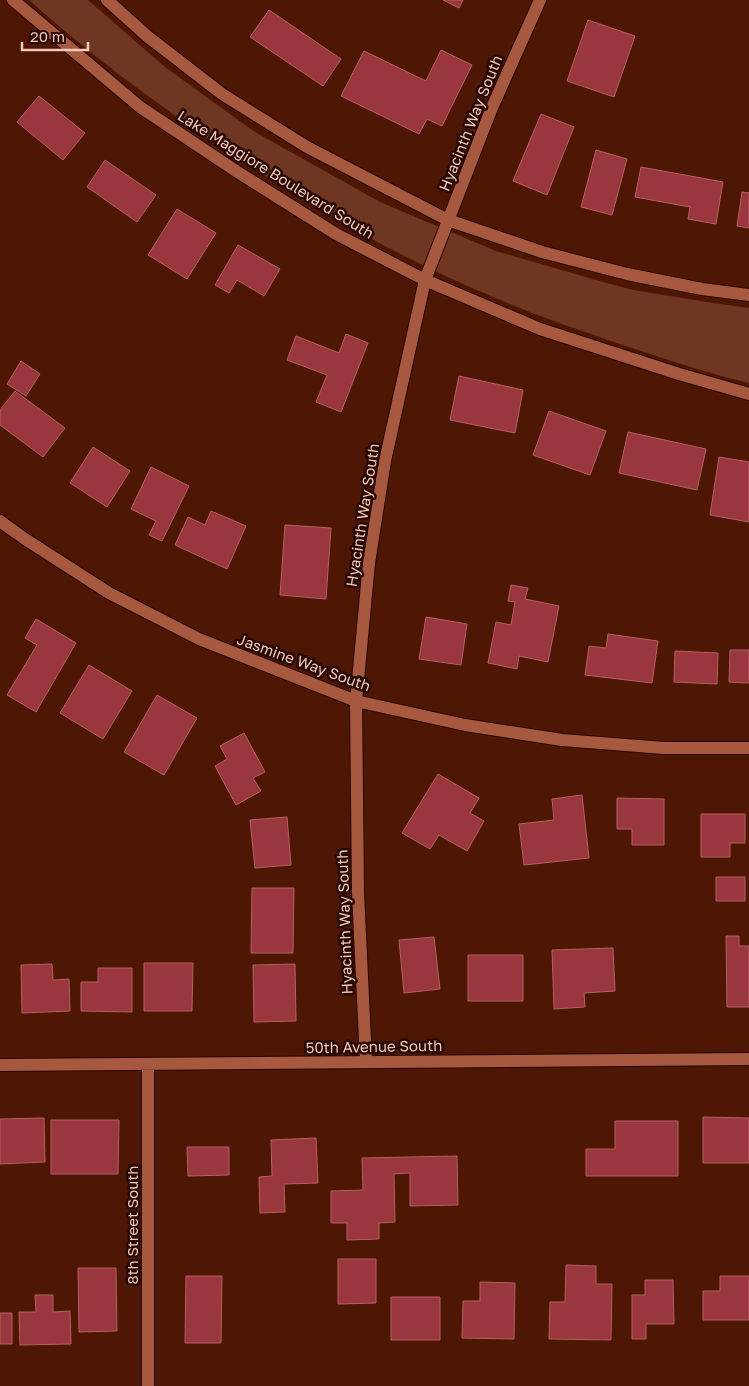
<svg xmlns="http://www.w3.org/2000/svg" width="749" height="1386" viewBox="0 0 749 1386" font-family="'Golos Text',sans-serif">
<rect width="100%" height="100%" fill="#4d1703"/>
<path fill="#6f3621" d="M29,0H88L165,67L255,132L380,202L496,251L596,280L633,290L713,303L749,308V383C702,372 656,356 611,341C573,328 535,315 498,299C400,259 307,205 219,146C153,101 89,54 29,0Z"/>
<path fill="#9a363d" stroke="#b46162" d="M443,0H463L459,8Z
M269,10L341,59L323,86L250,37Z
M588,20L635,36L614,97L567,81Z
M441,50L472,65L442,126L427,119L419,134L341,96L364,51L426,81Z
M39,96L85,133L63,160L17,122Z
M541,114L574,127L547,195L513,181Z
M596,150L627,159L612,215L581,207Z
M105,160L156,195L137,222L87,187Z
M641,167L723,182L716,224L688,219L690,207L635,197Z
M742,192L749,193V228L737,226Z
M177,209L216,233L187,279L148,255Z
M238,245L280,269L264,296L237,280L229,293L215,285Z
M346,334L368,343L341,412L316,402L327,375L287,360L296,336L339,353Z
M21,361L40,374L26,396L7,384Z
M459,376L523,390L515,433L450,420Z
M15,391L65,428L43,457L0,425V410Z
M549,411L606,431L590,475L533,455Z
M628,432L706,449L697,490L619,473Z
M93,447L130,471L107,507L70,483Z
M719,457L749,462V522L710,515Z
M151,467L189,486L162,541L149,535L156,521L131,509Z
M211,511L246,526L227,569L175,545L188,517L205,525Z
M285,525L331,528L326,599L280,595Z
M511,585L528,588L525,599L559,606L548,662L519,656L517,669L488,663L496,622L511,625L515,602L508,601Z
M426,617L467,624L461,665L419,659Z
M36,619L76,643L36,712L7,695L37,645L25,638Z
M608,634L658,641L652,683L585,675L589,646L606,648Z
M730,650H749V683L729,682Z
M675,651L718,653L717,684L674,682Z
M89,665L132,691L103,739L60,713Z
M157,695L197,718L164,775L124,752Z
M244,733L265,772L253,778L261,791L236,805L215,766L227,759L220,746Z
M438,774L479,798L470,813L484,821L467,851L439,835L430,849L402,833Z
M582,795L589,858L524,865L519,824L554,820L552,799Z
M617,798L664,799V845H632V829H617Z
M701,814H745V843H730V857H701Z
M287,817L291,865L255,868L250,820Z
M716,877H745V901H716Z
M252,888H294L293,953H251Z
M726,936H739V946H749V1007H727Z
M434,937L440,989L404,993L399,940Z
M613,948L615,991L584,993L585,1007L554,1009L552,950Z
M468,955H523V1001H468Z
M144,963H193L192,1011H144Z
M52,964L53,980L69,979L70,1011L22,1013L21,965Z
M295,964L296,1021L254,1022L253,965Z
M98,968H132V1012L81,1011V982H98Z
M703,1117L749,1118V1163H703Z
M44,1118L45,1162L0,1164V1119Z
M51,1120H119L118,1174H51Z
M615,1121H678V1176H586V1149H615Z
M316,1138L318,1183L284,1184L285,1212L260,1213L259,1177L272,1176L271,1140Z
M187,1147H229V1175L188,1176Z
M457,1156L458,1205L410,1206V1173L394,1174L395,1222L379,1223V1239L347,1240V1223H331V1191L363,1190L362,1158Z
M338,1259H376V1303L338,1304Z
M566,1265L596,1266V1284H612L611,1340L549,1339L550,1302H565Z
M78,1268H116L117,1331L79,1332Z
M186,1276H222L221,1343H185Z
M720,1276H749V1320H703V1291H720Z
M645,1280H673L674,1324H646V1339H632V1295H645Z
M480,1282L515,1283L514,1339L462,1338L463,1301H480Z
M35,1295H53V1312L70,1311L71,1344L20,1345L19,1312H36Z
M391,1297H440V1340H391Z
M0,1313H12V1344H0Z"/>
<g fill="none" stroke-linecap="round" stroke-linejoin="round">
<g stroke="#2a0600" stroke-width="14">
<path id="street" d="M13,0L140,107L236,171L336,234L425,280L540,329L679,374L749,394
M107,0L147,36L222,94L307,147L448,220L542,252L627,274L702,289L749,295
M0,521L25,539L109,593L199,639L356,701L465,725L562,740L664,748H749
M366,1062L358,892L356,701L369,563L385,461L425,280L491,110L540,0
M148,1064V1386
M0,1065L749,1059"/>
</g>
<use href="#street" stroke="#a6593e" stroke-width="12"/>
</g>
<g text-anchor="middle" dominant-baseline="central" stroke-width="5" stroke-linejoin="round" paint-order="stroke">
<g font-size="15" fill="#f3c7b8" stroke="#270901">
<text transform="translate(470 123) rotate(-68)">Hyacinth Way South</text>
<text transform="translate(276 174) rotate(32)">Lake Maggiore Boulevard South</text>
<text transform="translate(362 515) rotate(-81)">Hyacinth Way South</text>
<text transform="translate(304 662) rotate(20)">Jasmine Way South</text>
<text transform="translate(344 922) rotate(-92)">Hyacinth Way South</text>
<text transform="translate(374 1046) rotate(-1)">50th Avenue South</text>
<text transform="translate(132 1225) rotate(-90)">8th Street South</text>
</g>
</g>
<path d="M22 42v8h66v-8" fill="none" stroke="#f3c7b8" stroke-width="2.5"/>
<text x="30" y="42" font-size="15" fill="#f3c7b8" stroke="#270901" stroke-width="4" paint-order="stroke">20 m</text>
</svg>
